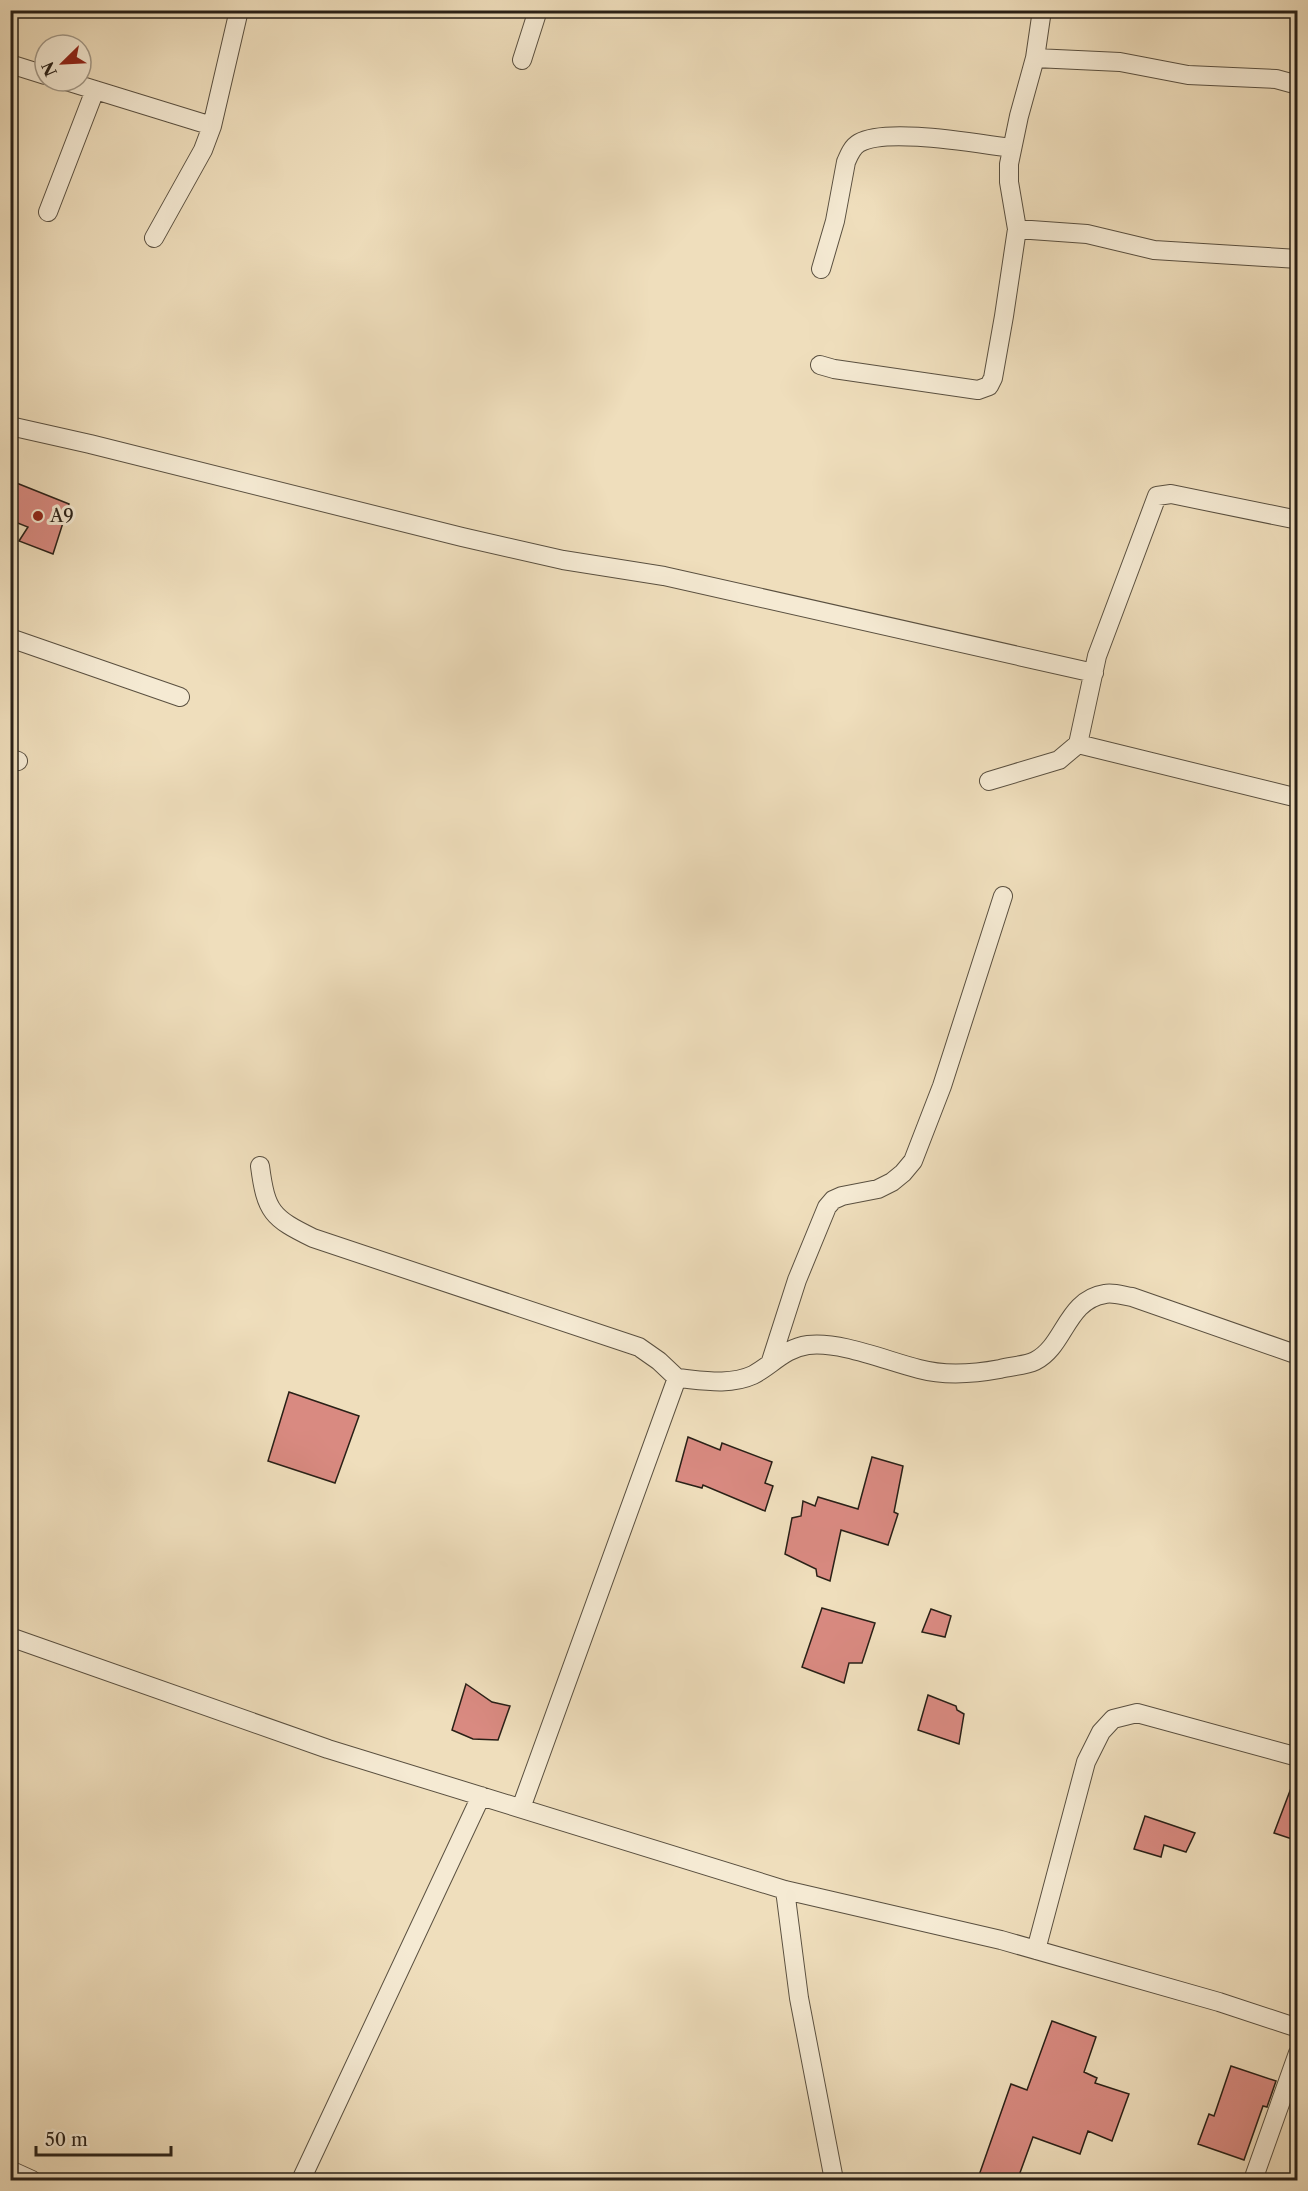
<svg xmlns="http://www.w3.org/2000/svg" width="1308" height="2191" viewBox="0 0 1308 2191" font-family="'Libre Caslon Text',serif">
<rect width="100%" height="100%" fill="#efdebc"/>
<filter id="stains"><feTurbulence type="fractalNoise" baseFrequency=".00333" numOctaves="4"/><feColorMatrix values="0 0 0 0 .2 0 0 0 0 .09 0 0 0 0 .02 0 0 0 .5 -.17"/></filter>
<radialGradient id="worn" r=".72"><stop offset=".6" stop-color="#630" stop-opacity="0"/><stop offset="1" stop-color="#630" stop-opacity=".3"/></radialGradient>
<path fill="#d98a81" stroke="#292017" stroke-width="1.5" d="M14,482L69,504L53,554L19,541L28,527L10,520Z
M289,1392L359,1416L335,1483L268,1461Z
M688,1437L720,1450L722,1443L772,1462L765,1483L773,1486L765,1511L703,1485L702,1488L676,1481Z
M872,1457L903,1466L894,1512L898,1514L888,1545L841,1530L830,1581L817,1576L816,1569L785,1554L792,1518L801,1516L803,1501L815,1506L818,1497L858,1509Z
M822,1608L875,1623L862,1663H849L844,1683L802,1667Z
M931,1609L951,1616L945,1637L922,1632Z
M466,1684L492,1702L510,1706L498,1740L473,1739L452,1730Z
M928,1695L956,1706L957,1710L964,1714L959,1744L918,1730Z
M1296,1775L1298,1776V1841L1274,1833Z
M1145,1816L1195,1833L1186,1852L1164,1845L1161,1857L1134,1849Z
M1052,2021L1096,2037L1084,2072L1097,2078L1095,2083L1129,2094L1112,2141L1088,2131L1080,2154L1033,2137L1017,2181H977L1011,2084L1027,2090Z
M1231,2066L1276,2081L1267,2107L1263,2106L1244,2160L1198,2144L1209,2114L1214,2116Z"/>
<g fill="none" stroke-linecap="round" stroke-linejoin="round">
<g stroke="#5a5040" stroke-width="20">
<path id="minor" d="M1035,58L1120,62L1188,75L1276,79L1298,85
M522,60L538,10
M10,64L45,75
M66,81L212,126
M48,212L95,90
M1017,229L1087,234L1154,250L1298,259
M154,238L203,150L212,126L239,10
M821,269L835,221L846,162C849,155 852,147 859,143C887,127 978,144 1012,148
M820,365L834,369L978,390L989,386L993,378L1004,316L1017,229L1009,182V164L1019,116L1035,58L1042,10
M10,426L90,444L462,537L563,560L664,576L1094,673
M10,638L180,697
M1078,744L1298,798
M10,758L18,761
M989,781L1059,760L1078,744L1097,656L1157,496L1171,494L1298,520
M260,1166C266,1212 272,1218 313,1238L639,1347L659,1361L677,1378L521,1808
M771,1361L797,1280L827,1207L833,1200L842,1196L878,1189L892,1182L903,1173L913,1161L942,1086L1003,896
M677,1378C701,1380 729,1386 753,1375C772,1365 785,1348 808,1345C840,1341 887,1361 919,1369C945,1376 973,1374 1000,1369C1010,1366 1025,1366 1035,1361C1065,1346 1066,1300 1105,1294C1113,1292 1124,1296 1132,1297L1298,1355
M10,1637L328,1749L785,1890L1001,1940L1219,2002L1298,2028
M785,1890L799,1998L834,2180
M1036,1950L1086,1762L1101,1732L1113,1719L1137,1713L1298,1757
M10,2170L32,2180
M301,2180L481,1796
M1253,2180L1298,2053"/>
</g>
<use href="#minor" stroke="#f5ead3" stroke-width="18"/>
</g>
<circle fill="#8f2418" stroke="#f5ead3" stroke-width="2" cx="38" cy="516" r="6"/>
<g text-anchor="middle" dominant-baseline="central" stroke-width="6" stroke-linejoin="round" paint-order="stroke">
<g font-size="18" fill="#292017" stroke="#f5ead3" text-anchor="start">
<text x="50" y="516">A9</text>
</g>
</g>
<rect width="1308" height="2191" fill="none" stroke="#efdebc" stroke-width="36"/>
<rect x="12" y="12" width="1284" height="2167" fill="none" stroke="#292017" stroke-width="3"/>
<rect x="18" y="18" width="1272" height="2155" fill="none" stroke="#292017" stroke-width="1.5"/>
<g transform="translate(63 63) rotate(246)"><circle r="28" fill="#f5ead3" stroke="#a39988" stroke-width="1.5"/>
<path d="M0-4.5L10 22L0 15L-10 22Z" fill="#8f2418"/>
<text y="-9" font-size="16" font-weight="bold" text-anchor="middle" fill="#292017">N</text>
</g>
<path d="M36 2146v9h135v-9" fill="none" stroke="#292017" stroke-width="3"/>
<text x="45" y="2146" font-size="18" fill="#292017" stroke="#f5ead3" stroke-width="4.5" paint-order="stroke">50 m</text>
<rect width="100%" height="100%" filter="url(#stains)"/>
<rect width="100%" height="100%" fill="url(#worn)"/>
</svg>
